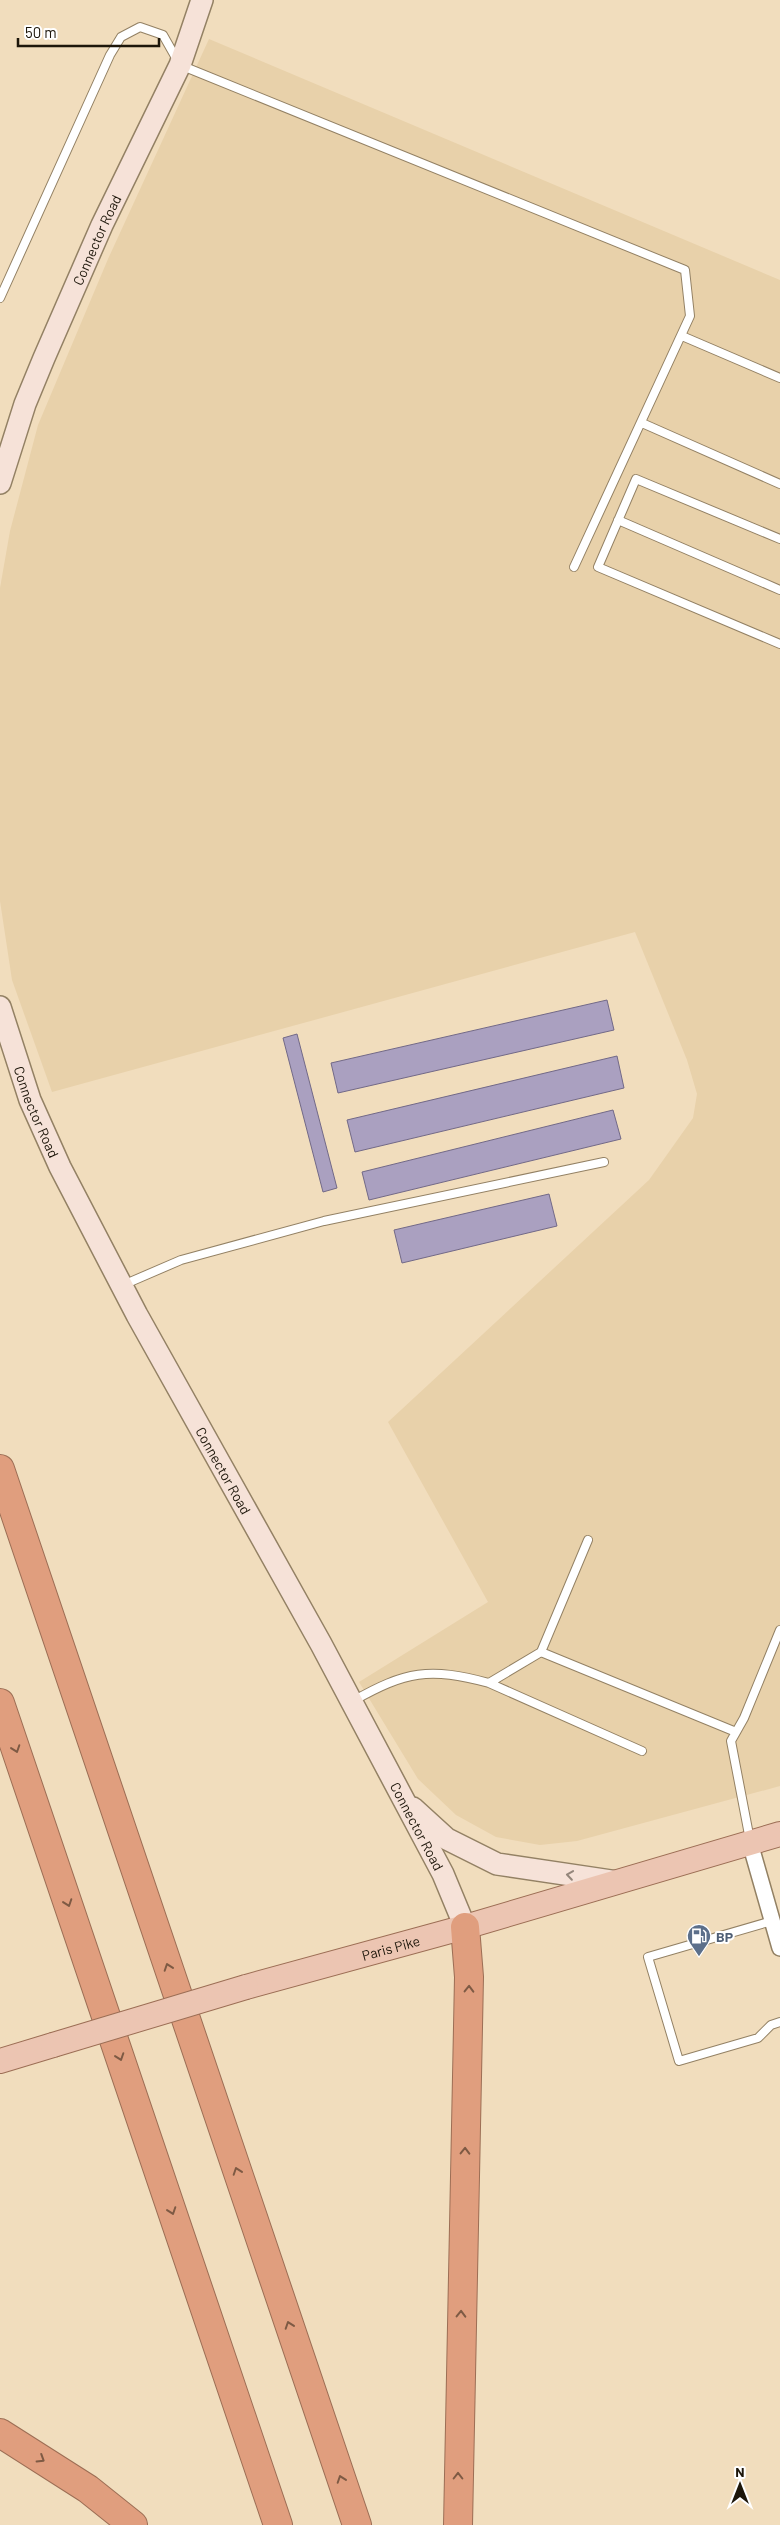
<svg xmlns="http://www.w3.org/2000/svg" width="780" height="2525" viewBox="0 0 780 2525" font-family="Barlow,sans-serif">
<rect width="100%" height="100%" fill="#f1ddbd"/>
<path fill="#e8d1aa" d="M209,39L780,280V1786L577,1841L540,1845L496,1837L456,1815L418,1779L359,1682L488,1602L388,1422L649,1180L693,1118L697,1094L687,1060L635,932L52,1092L12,980L0,901V588L10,531L38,425L108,259Z"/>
<path fill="#aaa0c0" stroke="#726987" d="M607,1000L614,1030L338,1093L331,1063Z
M297,1034L337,1188L323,1192L283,1038Z
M617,1056L624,1088L355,1152L347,1120Z
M613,1110L621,1139L369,1200L362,1172Z
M549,1194L557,1226L402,1263L394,1230Z"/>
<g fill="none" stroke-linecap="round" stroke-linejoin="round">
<g stroke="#938164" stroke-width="10">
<path id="lane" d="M0,298L110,55L121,37L140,27L163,35L180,65L685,270L690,316L574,567
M682,336L780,378
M642,423L780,484
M618,520L780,590
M780,539L636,479L598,567L780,644
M123,1285L181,1260L324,1221L604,1162
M588,1540L541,1652L736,1732
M489,1683L541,1652
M353,1701C406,1671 429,1667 489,1683L642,1751
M750,1840L731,1741L744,1718L780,1630
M772,1921L648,1957L679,2061L758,2038L771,2025L780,2022"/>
</g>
<g stroke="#938164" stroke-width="18">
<path id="street" d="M750,1843L780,1948"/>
</g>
<g stroke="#938164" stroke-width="24">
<g id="secondary">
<path id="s1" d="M0,483L25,404L44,358L102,225L180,65L202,0"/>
<path id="s2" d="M0,1007L30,1100L60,1167L137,1315L321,1644L443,1874L465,1927"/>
<path d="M413,1808L447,1839L497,1864L618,1882"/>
</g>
</g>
<g stroke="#9c6e55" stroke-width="26">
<g id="primary">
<path id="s3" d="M246,1987L465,1927L780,1834"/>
<path d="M0,2061L53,2045"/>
</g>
</g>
<g stroke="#9c6e55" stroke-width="30">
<path id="highway" d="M0,1469L357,2525
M0,1703L278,2525
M0,2433L88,2489L133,2525
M458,2525L469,1977L465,1927"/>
</g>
<use href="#lane" stroke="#fff" stroke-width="8"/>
<use href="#street" stroke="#fff" stroke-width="15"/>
<use href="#secondary" stroke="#f6e2d8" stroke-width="21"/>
<use href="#primary" stroke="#ecc5b2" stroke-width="24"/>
<use href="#highway" stroke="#e09e7e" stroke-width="28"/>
<g stroke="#9c6e55" stroke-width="26" stroke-linecap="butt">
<path id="primary-bridge" d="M53,2045L246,1987"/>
</g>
<use href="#primary-bridge" stroke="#ecc5b2" stroke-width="24"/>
</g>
<defs><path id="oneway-chevron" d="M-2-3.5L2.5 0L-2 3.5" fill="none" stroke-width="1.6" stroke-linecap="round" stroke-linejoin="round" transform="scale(1.25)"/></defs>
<g stroke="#7e5a44">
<use href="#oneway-chevron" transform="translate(16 1749) rotate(71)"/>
<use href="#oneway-chevron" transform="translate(68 1903) rotate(71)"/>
<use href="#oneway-chevron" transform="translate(168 1967) rotate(-109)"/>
<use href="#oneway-chevron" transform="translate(469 1989) rotate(-89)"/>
<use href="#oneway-chevron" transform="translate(120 2057) rotate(71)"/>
<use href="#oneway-chevron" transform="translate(465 2151) rotate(-89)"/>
<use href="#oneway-chevron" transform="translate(237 2171) rotate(-109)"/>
<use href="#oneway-chevron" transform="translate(172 2211) rotate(71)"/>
<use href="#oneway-chevron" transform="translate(461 2314) rotate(-89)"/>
<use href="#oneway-chevron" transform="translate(289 2325) rotate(-109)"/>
<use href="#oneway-chevron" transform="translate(41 2459) rotate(32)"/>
<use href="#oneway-chevron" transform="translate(458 2476) rotate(-90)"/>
<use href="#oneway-chevron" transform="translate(341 2479) rotate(-109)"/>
</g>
<use stroke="#94867b" href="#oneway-chevron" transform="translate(570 1875) rotate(-172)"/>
<defs>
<g id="fuel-pin" transform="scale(1.25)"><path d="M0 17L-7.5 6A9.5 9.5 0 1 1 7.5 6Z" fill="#5c6f8a" stroke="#fff"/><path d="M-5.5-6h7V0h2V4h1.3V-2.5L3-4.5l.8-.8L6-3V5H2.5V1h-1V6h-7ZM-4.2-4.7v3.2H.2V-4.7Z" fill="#fff"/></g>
</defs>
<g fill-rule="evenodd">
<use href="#fuel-pin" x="699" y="1936"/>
</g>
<g text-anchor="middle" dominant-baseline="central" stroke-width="4" stroke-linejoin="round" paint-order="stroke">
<g font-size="14" fill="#1d160a" stroke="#fff">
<text stroke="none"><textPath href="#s1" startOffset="262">Connector Road</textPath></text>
<text stroke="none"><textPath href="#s2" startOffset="111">Connector Road</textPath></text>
<text stroke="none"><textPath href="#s2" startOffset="516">Connector Road</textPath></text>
<text stroke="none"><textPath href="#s2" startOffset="921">Connector Road</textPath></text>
<text stroke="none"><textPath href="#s3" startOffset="150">Paris Pike</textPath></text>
</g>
<g font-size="14" font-weight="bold" fill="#4e5e75" stroke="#fff" text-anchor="start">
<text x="716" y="1936">BP</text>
</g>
</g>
<g transform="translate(740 2485)" stroke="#ffffff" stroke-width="4" paint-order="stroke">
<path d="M0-4L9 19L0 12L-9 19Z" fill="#1d160a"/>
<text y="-8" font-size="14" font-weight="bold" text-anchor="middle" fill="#1d160a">N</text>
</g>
<path d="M18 38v8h141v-8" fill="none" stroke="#1d160a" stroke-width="2.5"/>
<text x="25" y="38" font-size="15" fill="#1d160a" stroke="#ffffff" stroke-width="4" paint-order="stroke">50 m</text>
</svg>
